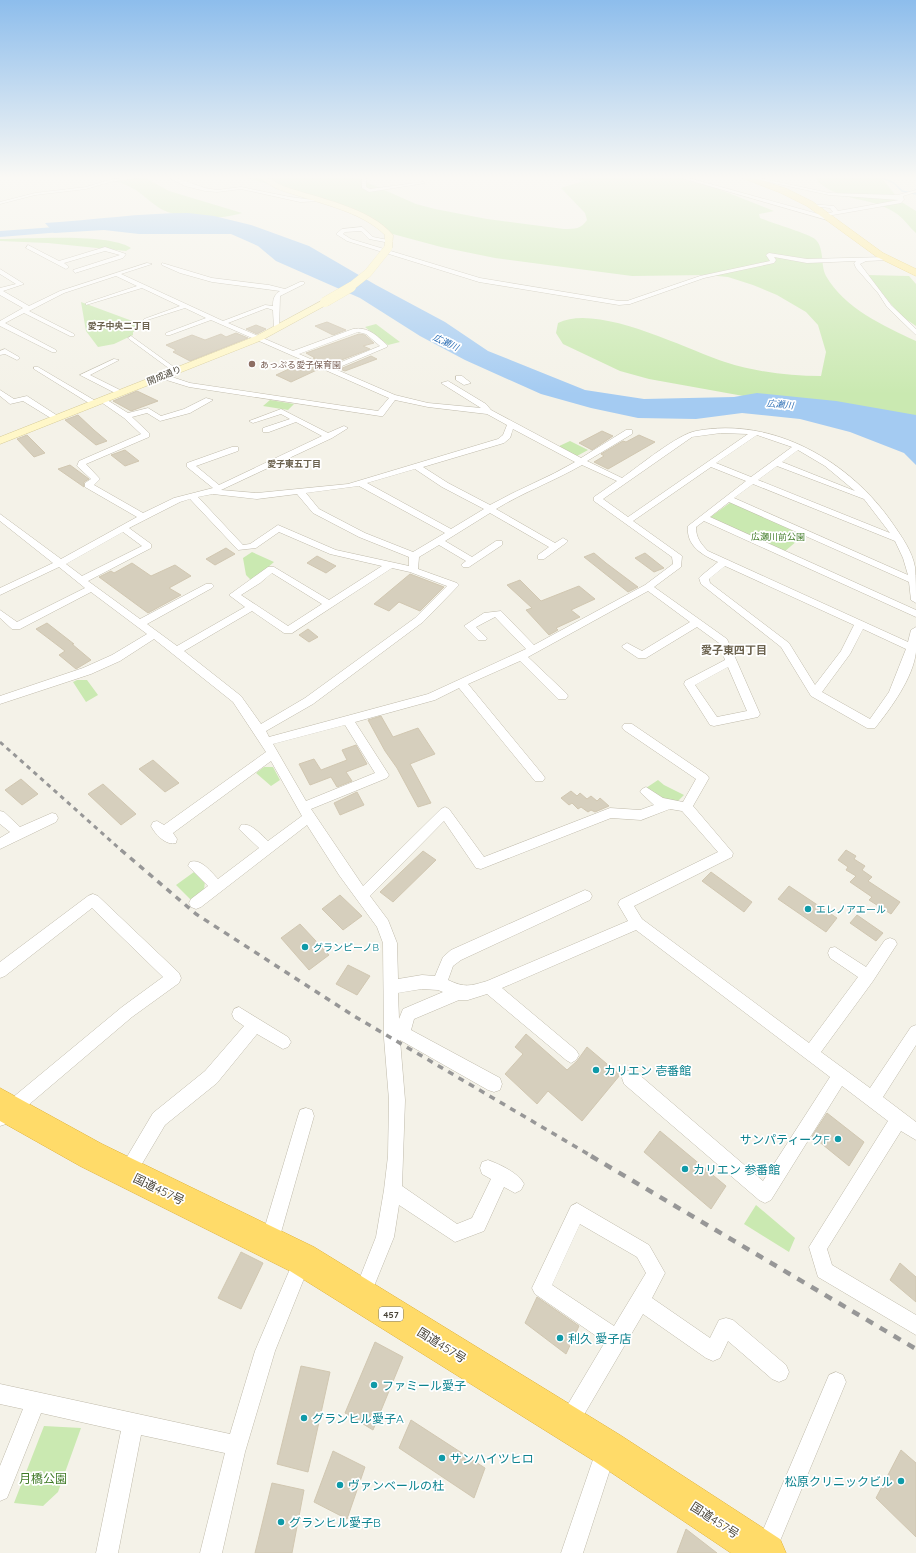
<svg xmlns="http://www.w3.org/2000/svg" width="916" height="1553" viewBox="0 0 916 1553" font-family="Quicksand,'Noto Sans JP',sans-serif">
<rect width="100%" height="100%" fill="#f4f2e8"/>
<path fill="#cae9b1" d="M108,177H144L169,191L242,213C219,220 185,220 163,210C153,205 145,196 136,190C127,185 117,181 108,177Z
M242,177H355L416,204L435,209L487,219L564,229C575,229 581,229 587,220L585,213L561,188L583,181L571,177H678L716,188L774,211L759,214L760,218C771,223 809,234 815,239C825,248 820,265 826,276C844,308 884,326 916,341V456L849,426L749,397L649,379L620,371L563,344L556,333L558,323C598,303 685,349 725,362C756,372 789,376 821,376L826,352L818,325L806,312L777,295L753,285L728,277L707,275L632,276L495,258L441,247L389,233L358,213L318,197Z
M816,177H881L900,201L916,211V233C908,226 903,217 894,212C869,196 844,203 818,182Z
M0,239C31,239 108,233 131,248L126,251L48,243L0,241Z
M867,275L909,276L916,284V326L900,315Z
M81,302L135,322L143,320L147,322L137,327L139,330L133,332V335L114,344L98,347L86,331Z
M376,324L400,342L388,345L365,327Z
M270,400L294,404L288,410L263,406Z
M570,441L588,450L577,456L555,448Z
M731,502L804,535L784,552L709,518Z
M252,552L274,562L252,581L246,575L243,558Z
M77,680H87L98,695L86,702L73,682Z
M264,767H273L280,780L271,786L256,773Z
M658,780L664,785L684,795L676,803L658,797L646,788Z
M194,872L205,881L204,890L192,901L176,885Z
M756,1205L795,1238L789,1252L744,1224Z
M44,1426L81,1428L58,1492L43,1506L14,1503Z"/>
<path fill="#a4cbf2" d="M188,213L214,216L251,225L309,246L376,285L445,322L488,351L585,390L644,399L734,397L757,393L836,401L916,415V465L904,453L850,432L800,419L742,413L696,419L638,418L591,408L541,394L465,360L420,336L360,298L276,261L258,246L231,234H139L104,230L54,233L45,223C93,220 140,213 188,213Z"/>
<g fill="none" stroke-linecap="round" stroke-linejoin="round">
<path stroke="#a4cbf2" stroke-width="1.5" d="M880,177L894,183L902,191L916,194"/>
<path fill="#a4cbf2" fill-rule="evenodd" d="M83,225L86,226L88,228L86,230L0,237V231Z"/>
</g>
<path fill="#d6cfbd" stroke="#d1c7b1" d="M327,322L346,330L333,335L315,326Z
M256,325L266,329L257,334L246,329Z
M236,333L248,338L190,361L173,352L176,350L166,345L192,335L205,340L221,334L226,337Z
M359,334L365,335L374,343L363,346L370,349L331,364L328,365L313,358H315L306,353Z
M371,356L377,359L345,371L340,369Z
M304,362L319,369L291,382L276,375Z
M137,391L158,401L131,411L113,401Z
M78,415L94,430L107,441L96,445L65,420Z
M602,431L613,436L592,450L579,443Z
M27,435L45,453L34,457L17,439Z
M639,435L655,442L608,469L594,462L604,456L601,454L623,441L626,442Z
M125,450L139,461L125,466L111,455Z
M70,465L89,479L84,482V487L58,469Z
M226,548L235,554L215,565L206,559Z
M594,553L606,563L638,587L628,592L584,557Z
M645,553L664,568L654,572L635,558Z
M317,556L336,566L326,573L307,563Z
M132,563L151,576L175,565L191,576L169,588L181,595L148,613L99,577L111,571L114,573Z
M410,574L444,587L420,611L399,602L389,611L374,604Z
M520,580L541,601L579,586L595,599L571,610L580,617L556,628L558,630L549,635L526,610L532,608L507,585Z
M47,623L74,644H72L91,660L76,669L59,655L65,651L36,629Z
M308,629L318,637L309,642L299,635Z
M381,716L393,737L418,728L435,754L410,764L431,803L418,807L397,768L385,751L368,720Z
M356,745L367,764L346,772L352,781L337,787L331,777L310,785L299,764L314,759L321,770L347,760L342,750Z
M153,760L179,783L165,792L139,769Z
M21,779L38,794L22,805L5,790Z
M103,784L136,814L121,825L88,794Z
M571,791L577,796L580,793L587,799L591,796L597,801L600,798L609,806L595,812L591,810L588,812L581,807L578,809L572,803L569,805L561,798Z
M357,792L364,805L340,815L334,803Z
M846,850L856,856L854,859L865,866L862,870L872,877L868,881L900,902L891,914L869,900L872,897L850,882L856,876L846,870L848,867L838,860Z
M423,851L436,860L393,902L380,892Z
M711,872L752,902L744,912L702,881Z
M789,886L837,918L826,932L778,899Z
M340,895L362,916L343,930L322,909Z
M857,915L883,933L876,941L850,923Z
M300,924L329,955L309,970L281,938Z
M348,965L370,976L357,995L336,984Z
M526,1034L567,1070L577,1061L587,1047L620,1075L582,1121L548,1091L537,1104L505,1074L523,1054L515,1047Z
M827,1113L864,1142L849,1166L812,1136Z
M660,1131L726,1186L711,1209L644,1152Z
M241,1252L263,1263L241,1309L218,1298Z
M900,1263L916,1277V1302L890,1280Z
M537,1297L579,1326L566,1354L525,1323Z
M375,1342L403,1357L373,1430L345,1413Z
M301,1366L330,1372L308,1472L277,1464Z
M411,1420L485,1468L474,1498L399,1448Z
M901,1450L916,1463V1537L876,1498Z
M333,1451L365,1467L347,1519L314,1502Z
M272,1483L304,1490L292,1553H255Z
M686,1529L717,1553H677Z"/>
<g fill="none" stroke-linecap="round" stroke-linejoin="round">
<g stroke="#c0bbab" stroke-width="1">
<path id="street" d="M129,177H142L110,182L86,189L35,195L0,204V202L35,193L86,187L109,180Z
M168,177H174L205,188L217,190L241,187L290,197L322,201L300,202L241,189L217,192L205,191L185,186Z
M362,177H366V187L370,189L423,182L425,183L369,192L362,188Z
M678,177H685L822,215L833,212L830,208L812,206L810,204L834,206L838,211L899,200L829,195L746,177H755L829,193L898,195L916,190V192L903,196L904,200L901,203L827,216L833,218L831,221Z
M362,227L373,237L393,241L390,243L369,239L361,231L345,232L343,234L351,239L480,278L619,301H627L700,276L770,261L766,255L769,253L807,259L887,257L889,260L866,261L860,264L891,305L916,329V335L887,307L878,293L856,268L854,263L856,261L807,263L774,257L776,260L774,263L704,278L630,304L619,305L479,282L347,241L336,234L342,229Z
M28,245L59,261L105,247L126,254L123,258L75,273L73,270L120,255L105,251L64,263L69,267L66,269L26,248Z
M147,263L152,264L121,274L223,321L265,305L273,306C273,299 274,295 280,291L212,282L180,273L162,265V263L212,278L269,285L285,289L300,282H304V284L280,296L279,330L274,329L273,310L267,308L228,323L293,351L353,329C368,326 377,336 387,345V347L335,369L395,395L428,403L481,408L441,383L448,381L486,404L491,410L581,458L626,430H632V434L587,461L622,478C639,466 678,434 696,431C773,416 851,462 893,524C902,537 912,551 915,567C916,578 916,592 916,603L911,600L909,582L729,502L710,517L916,610V617L704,521L696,527C696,538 701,544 708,551L908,642L911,630L916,627C916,635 916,644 916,652C913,678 891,708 875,728H867L811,696L781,647L701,584L699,578L701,576L718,562C702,555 686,546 688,526L746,481L711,467L633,521L682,556L681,567L654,587L727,639L760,714L758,717L714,726L710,725L684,684L685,681L725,660L719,643L697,627L646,658H638L623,648L622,646L627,643L642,651L690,622L648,591L528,657L566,693L568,696L566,699H558L520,661L468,684L543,775L545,778L543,781H535L459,688L435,700L355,722L389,775L387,778L311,809L363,886L441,809L445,807L449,809L484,857L610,808L640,810L654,805L640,792L642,789L646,787L663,798L683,802L696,779L624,730L622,727L624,724H632L707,775L709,778L693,806L733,853L732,857L634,906L642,919L809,1043L858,977L830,958L828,953L830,948L835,947L866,967L885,940L890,938L895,940L897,944L873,981L821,1052L870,1088L911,1027L916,1025V1045L883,1097L916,1122V1140L901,1131L827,1249L832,1265L916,1315V1335L818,1277L809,1247L888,1121L842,1086L771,1200L765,1203L759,1200L624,1084L622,1078L624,1072L630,1070L636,1072L763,1181L830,1077L636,930L502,988L576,1050L579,1055L576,1060L571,1063L566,1060L487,994L468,1000H459L414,1019L411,1030L500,1078L502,1084L500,1090L494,1092L488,1090L400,1040L405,1100L402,1186L457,1224L472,1218L491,1179L482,1174L480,1168L482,1162L488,1160C499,1164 519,1173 524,1184L521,1190L515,1193L504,1187L484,1231L455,1242L399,1205L394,1237L368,1301L362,1304L356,1301L353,1295L376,1237L384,1190L388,1156L389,1100L384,1038L383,943L377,927L339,875L307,825L201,907L196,909L191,907L189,903L191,899L208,886L188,866L190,862C201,858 211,872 218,879L259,848L239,829L241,825C251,822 261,835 268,841L302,816L271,761L173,833L177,839L176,843C166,846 155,834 151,826L153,822L157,821L164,825L266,752L233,702L154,639L120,661L91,674L0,704V696L83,668L112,655L147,634L91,592L20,629H12L0,618V610L17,622L85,588L59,567L0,595V588L53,563L0,521V514L61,559L137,517L85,487V483L91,479L77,466L79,461L141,434L124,418L101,402V398H104L128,413L148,408L161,416L184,409L206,398L213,400L190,413L160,421L147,413L132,417L149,433V437L86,464L100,479L94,485L143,513L174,498L213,488L187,467V463L232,447H238V451L196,466L219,485L322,436L296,422L269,432H263V428L290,419L281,414L253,423L249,421L281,409L328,433L344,426L348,428L332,438L221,490L257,493L348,484L498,439L503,435L507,425L487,414L428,407L395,400L383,416H380L189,387L160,378V374H163L190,383L378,411L389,398L211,320L170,335H166V333L206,318L185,308L144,321V319L180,306L142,288L86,305V303L137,286L116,276L64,293L29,311L74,334V336H70L24,313L5,323L56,350V352H52L0,326V321L23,308L0,295V288L16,284L0,274V269L24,284L3,291L29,306L60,291ZM358,332L366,334L380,346L329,367L299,354ZM513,429L575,462C548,478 518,489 490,505L448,483L423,467L504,443L510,438ZM721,433L748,434L628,517L603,499L692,437ZM757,435L792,447L751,477L716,463ZM798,450L825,466L855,491L782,462ZM582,465L617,481L594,497V501L672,557L673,564L645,585L534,645L501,611L484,613L464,626L478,640H486L487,638L476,627L495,617L526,649L428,694L269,737L266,731L313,704L423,622L457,587L459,585L457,583L418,569L419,557L439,545L466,561L461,565L463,567H469L502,545V541H496L472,557L445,541L490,513L549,547L538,555V559H544L566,543L568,541L563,538L555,543L496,509C524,492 554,481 582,465ZM777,466L864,499L890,533L758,480ZM415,469L442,487L484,509L451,529L367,483ZM753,484L895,541L903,558L908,575L734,498ZM359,486L445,533L413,552L365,533L319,509L306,493ZM213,494L257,499L297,494L313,513L359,537L409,557V566L336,550L278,525L250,544L243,545L198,497ZM190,499L238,550L256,548L279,532L330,554L382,566L329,600L274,567H268L229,595L245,607L177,646L147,624L212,588L214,586L212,584H206L140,619L88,581L151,548V544L129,528L180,502ZM123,532L142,546L82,576L66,564ZM725,566L854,625L841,651L815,685L789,643L710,583L709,579ZM392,568L410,572L447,586L415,618L305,698L261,724L241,696L184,651L252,611L284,633H292ZM272,573L322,604L288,626L241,595L260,583ZM863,629L906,649L889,692L870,719L822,692L850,654ZM728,667L747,711L717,717L695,685ZM345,725L375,773L306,801L273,744ZM670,809L682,811L718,852L620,900L618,904L628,921L487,981C470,986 465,988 448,980L453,966L461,960L590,900L592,896L590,892L585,890L451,950L443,957L435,976L422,975L398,979L397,943L388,920L370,896L444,821L476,868L481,869L611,818L641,820ZM422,989L438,990L443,992L403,1009L399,1019L398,993Z
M131,336L178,370V372H174L129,339L128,338Z
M5,349L19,357L20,358L17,360L5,354L0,355V351Z
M114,359L119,360L90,375L122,391V395H119L80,375Z
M34,367H38L99,403L92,405L34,369Z
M456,376H462L471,383L464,385L456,380Z
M0,390L14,399L27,396L61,418L54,420L23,401L10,404L0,396Z
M0,811L4,812L20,827L52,813L56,814L58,818L56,822L0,849V838L10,832L0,824Z
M93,894L98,896L179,973L181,978L179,983L132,1017L6,1124L0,1126V1108L122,1007L163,977L92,908L5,976L0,978V962L88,896Z
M239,1007L288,1037L291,1042L288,1047L283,1049L257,1034L217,1083L165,1125L133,1179L127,1181L121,1179L119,1173L121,1167L153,1113L205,1071L244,1026L234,1019L232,1014L234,1009Z
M306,1108L312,1110L314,1116L278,1243L275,1249L269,1252L263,1249L260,1243L298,1116L300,1110Z
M577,1203L649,1245L665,1273L652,1298L710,1338L719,1320L726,1318L733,1320L786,1365L789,1372L786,1379L779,1382L772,1379L728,1341L720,1358L713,1361L706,1358L643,1314L575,1430L568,1433L561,1430L558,1423L561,1416L605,1342L535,1294L532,1288L571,1206ZM580,1224L637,1257L646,1273L614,1326L552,1285Z
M302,1252L308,1255L311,1261L275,1351L245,1452L222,1553H200L225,1453L141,1435L118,1553H96L121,1431L41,1413L7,1498L0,1501V1466L23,1409L0,1404V1384L230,1434L255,1351L296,1255Z
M836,1372L843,1375L846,1382L775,1553H757L755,1549L829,1375Z
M606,1441L613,1444L616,1451L583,1553H561L596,1451L599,1444Z"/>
</g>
<g stroke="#d5ca98" stroke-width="1">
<path id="secondary" d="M261,177C270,177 277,184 286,187C318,198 371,208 393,235L392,248L385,250V235C364,214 330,206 302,197C288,192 270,189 261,177Z
M325,299L328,300V304L262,340L0,444V437L256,336Z"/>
</g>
<g stroke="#e6cb65" stroke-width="1">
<path id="primary" d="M740,177H751L787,189L813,202L883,253L916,269V276L877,257L807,206L781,193Z"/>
</g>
<g stroke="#e0b137" stroke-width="1">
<path id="highway" d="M0,1088L102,1144L314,1247L620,1435L780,1539L786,1553H731L594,1461L290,1271L80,1166L0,1121Z"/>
</g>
<use href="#street" fill="#fff" fill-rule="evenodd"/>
<use href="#secondary" fill="#fff7c8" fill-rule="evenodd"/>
<use href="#primary" fill="#ffeb97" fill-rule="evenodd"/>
<use href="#highway" fill="#ffdb69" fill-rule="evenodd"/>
<path stroke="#979797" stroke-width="3" stroke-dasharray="4.5 4.5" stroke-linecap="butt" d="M0,742L122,851"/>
<path stroke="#979797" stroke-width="3.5" stroke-dasharray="6 6" stroke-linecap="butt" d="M121,850L196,914L354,1016L593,1157"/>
<path stroke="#979797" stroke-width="4.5" stroke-dasharray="8 8" stroke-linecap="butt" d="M591,1156L916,1349"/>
<g stroke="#d5ca98" stroke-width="8" stroke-linecap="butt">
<path id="secondary-bridge-far1" d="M349,288L368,273L388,248"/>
</g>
<g stroke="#d5ca98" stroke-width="10" stroke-linecap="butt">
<path id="secondary-bridge" d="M325,302L351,287"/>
</g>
<use href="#secondary-bridge-far1" stroke="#fff7c8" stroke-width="8"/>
<use href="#secondary-bridge" stroke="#fff7c8" stroke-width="10"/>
</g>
<linearGradient id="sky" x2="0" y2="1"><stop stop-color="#8dbdec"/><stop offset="0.45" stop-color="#faf9f5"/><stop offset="1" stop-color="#faf9f5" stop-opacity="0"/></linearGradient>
<rect width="916" height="394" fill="url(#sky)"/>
<circle fill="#8d6e63" stroke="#fff" stroke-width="1.5" cx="252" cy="364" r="4"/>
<g fill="#0f9aa8" stroke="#fff" stroke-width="1.5">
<circle cx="808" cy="909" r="4"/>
<circle cx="305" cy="947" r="4"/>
<circle cx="596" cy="1070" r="4"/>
<circle cx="838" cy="1139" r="4"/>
<circle cx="685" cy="1169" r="4"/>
<circle cx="560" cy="1338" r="4"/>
<circle cx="374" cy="1385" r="4"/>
<circle cx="304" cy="1418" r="4"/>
<circle cx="442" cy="1458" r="4"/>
<circle cx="901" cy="1481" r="4"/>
<circle cx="340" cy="1485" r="4"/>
<circle cx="281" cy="1522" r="4"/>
</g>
<g text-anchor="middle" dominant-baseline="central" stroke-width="3.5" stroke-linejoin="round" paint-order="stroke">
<g font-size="9" font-weight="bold" fill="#6b624e" stroke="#fff">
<text x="119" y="325">愛子中央二丁目</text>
<text x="294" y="463">愛子東五丁目</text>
</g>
<g font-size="9" font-style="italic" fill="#2e70b6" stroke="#fff">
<text transform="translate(446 342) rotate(25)">広瀬川</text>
<text transform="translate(780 404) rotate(5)">広瀬川</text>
</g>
<g font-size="9" fill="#785e54" stroke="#fff" text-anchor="start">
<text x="260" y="364">あっぷる愛子保育園</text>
</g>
<g font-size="9" fill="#484337" stroke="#fff">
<text transform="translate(164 375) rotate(-22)">開成通り</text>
</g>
<g font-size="9" fill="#407b28" stroke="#fff">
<text x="778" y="536">広瀬川前公園</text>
</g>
<rect fill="#fff" stroke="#7f7b73" stroke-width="1" x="379" y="1307" width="24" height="14" rx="3"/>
<g font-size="9" font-weight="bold" fill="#484337">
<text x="391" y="1314">457</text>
</g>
<g font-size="10" fill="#0d838f" stroke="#fff" text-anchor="start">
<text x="816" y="909">エレノアエール</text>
<text x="313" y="947">グランピーノB</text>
</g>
<g font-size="11" font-weight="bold" fill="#6b624e" stroke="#fff">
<text x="734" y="650">愛子東四丁目</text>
</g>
<g font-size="12" fill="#0d838f" stroke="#fff" text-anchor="start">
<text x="604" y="1070">カリエン 壱番館</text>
<text x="830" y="1139" text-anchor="end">サンパティークF</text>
<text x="693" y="1169">カリエン 参番館</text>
<text x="568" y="1338">利久 愛子店</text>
<text x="382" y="1385">ファミール愛子</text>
<text x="312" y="1418">グランヒル愛子A</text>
<text x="450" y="1458">サンハイツヒロ</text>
<text x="893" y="1481" text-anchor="end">松原クリニックビル</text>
<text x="348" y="1485">ヴァンベールの杜</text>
<text x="289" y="1522">グランヒル愛子B</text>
</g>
<g font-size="12" fill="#484337" stroke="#fff">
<text transform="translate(159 1189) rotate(26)">国道457号</text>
<text transform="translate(442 1345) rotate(32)">国道457号</text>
<text transform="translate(715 1520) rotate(33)">国道457号</text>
</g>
<g font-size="12" fill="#407b28" stroke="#fff">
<text x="43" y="1478">月橋公園</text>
</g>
</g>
</svg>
